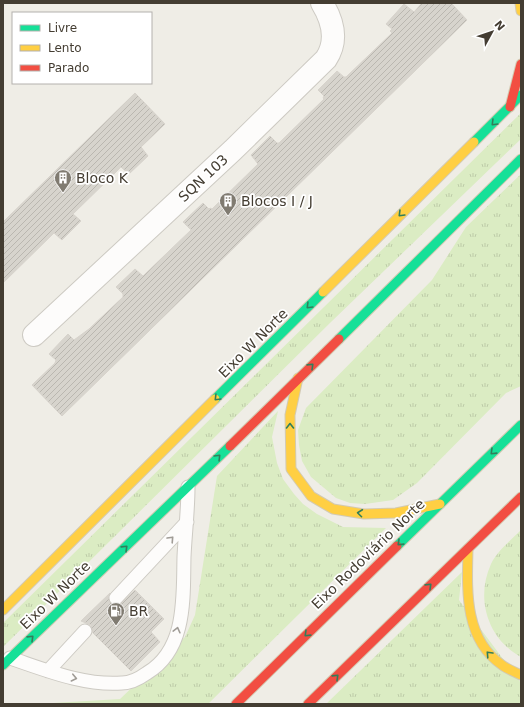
<svg xmlns="http://www.w3.org/2000/svg" width="524" height="707" viewBox="0 0 524 707" font-family="'DejaVu Sans',sans-serif">
<defs>
<pattern id="grass-tufts" width="24" height="20" patternUnits="userSpaceOnUse"><rect width="24" height="20" fill="#dbecc3"/><path d="M3 7l-1-3M5 7V3M7 7l1-3M15 17l-1-3M17 17v-4M19 17l1-3" fill="none" stroke="#bdcba8"/></pattern>
<pattern id="building-hatch" width="6" height="6" patternUnits="userSpaceOnUse"><rect width="6" height="6" fill="#d7d4cd"/><path d="M-1 1l2-2M0 6l6-6M5 7l2-2" fill="none" stroke="#bab7b0"/></pattern>
</defs>
<rect width="100%" height="100%" fill="#efede6"/>
<path fill="url(#grass-tufts)" d="M521,113V139L331,322L3,647V623Z
M521,174V386L506,393L417,483L393,500L365,504L350,503L336,498L311,477L302,461L299,445L298,430L306,408L432,280L466,227Z
M278,411L272,437L277,463L283,479L294,494L303,504L317,514L343,527L386,528L208,704H36L120,699L185,637L195,615L217,476Z
M521,530V657C488,639 475,599 491,564C497,551 511,540 521,530Z
M462,572L459,600L521,683V704H326Z"/>
<path fill="url(#building-hatch)" stroke="#d7d3cc" d="M422,3H451L467,20L62,416L32,385L55,363L56,360L49,354L68,334L74,340L89,329L123,297V294L116,287L135,269L143,276L191,230L183,222L203,203L209,209L210,208L212,209L258,164L251,155L270,136L277,143H279L324,99L323,98L324,96L318,90L337,71L344,77H346L392,33L390,31L392,29L386,24L404,4L414,12Z
M135,93L165,124L141,147L148,156L129,174L121,167L73,214L81,221L62,240L54,233L3,283V222Z
M135,590L164,619L151,632L160,642L131,671L93,633L91,625L81,621L110,593L109,601L114,606H118Z"/>
<g fill="none" stroke-linecap="round" stroke-linejoin="round">
<g stroke="#cdcac3" stroke-width="15">
<path id="lane" d="M116,598L187,522
M10,658C46,670 84,686 122,683C131,683 140,678 147,673C187,649 183,597 184,557C185,534 188,511 188,487
M48,671L85,631"/>
</g>
<g stroke="#cdcac3" stroke-width="24">
<path id="street" d="M34,335L233,150L326,59C338,41 333,21 322,3"/>
</g>
<g stroke="#d3cab2" stroke-width="11">
<path id="fast" d="M474,142L521,95
M339,339L521,159
M215,399L323,292
M397,546L521,425
M3,665L230,446"/>
</g>
<g stroke="#d3cab2" stroke-width="11">
<path id="slow" d="M520,3L521,11
M323,292L474,142
M298,378L290,415L291,469L311,496L333,509L364,514L396,513L440,504
M468,549C467,590 464,639 502,665C507,669 515,672 521,675
M3,610L215,399"/>
</g>
<g stroke="#d3cab2" stroke-width="11">
<path id="jam" d="M510,107L521,64
M230,446L339,339
M236,704L397,546
M308,704L521,497"/>
</g>
<use href="#lane" stroke="#fdfcfb" stroke-width="13"/>
<use href="#street" stroke="#fdfcfb" stroke-width="22"/>
<use href="#fast" stroke="#16e098" stroke-width="9"/>
<use href="#slow" stroke="#ffcf43" stroke-width="9"/>
<use href="#jam" stroke="#f24e42" stroke-width="9"/>
</g>
<defs><path id="oneway-chevron" d="M-2-3.5L2.5 0L-2 3.5" fill="none" stroke-width="1.6" stroke-linecap="round" stroke-linejoin="round"/></defs>
<g stroke="#327e5b">
<use href="#oneway-chevron" transform="translate(494 123) rotate(135)"/>
<use href="#oneway-chevron" transform="translate(401 214) rotate(135)"/>
<use href="#oneway-chevron" transform="translate(309 306) rotate(135)"/>
<use href="#oneway-chevron" transform="translate(311 366) rotate(-44)"/>
<use href="#oneway-chevron" transform="translate(217 398) rotate(135)"/>
<use href="#oneway-chevron" transform="translate(290 426) rotate(-90)"/>
<use href="#oneway-chevron" transform="translate(493 452) rotate(136)"/>
<use href="#oneway-chevron" transform="translate(218 457) rotate(-45)"/>
<use href="#oneway-chevron" transform="translate(360 513) rotate(-173)"/>
<use href="#oneway-chevron" transform="translate(400 543) rotate(136)"/>
<use href="#oneway-chevron" transform="translate(125 548) rotate(-44)"/>
<use href="#oneway-chevron" transform="translate(429 586) rotate(-44)"/>
<use href="#oneway-chevron" transform="translate(307 634) rotate(136)"/>
<use href="#oneway-chevron" transform="translate(31 638) rotate(-44)"/>
<use href="#oneway-chevron" transform="translate(489 654) rotate(-133)"/>
<use href="#oneway-chevron" transform="translate(336 677) rotate(-44)"/>
</g>
<g stroke="#a09c96">
<use href="#oneway-chevron" transform="translate(171 539) rotate(-47)"/>
<use href="#oneway-chevron" transform="translate(177 630) rotate(-76)"/>
<use href="#oneway-chevron" transform="translate(74 678) rotate(13)"/>
</g>
<defs>
<g id="building-pin" transform="scale(0.9)"><path d="M0 17L-7.5 6A9.5 9.5 0 1 1 7.5 6Z" fill="#807b71" stroke="#fff"/><path d="M-4-6H4V6H1V3H-1V6H-4ZM-2.5-4.3h1.7v1.8h-1.7ZM.8-4.3h1.7v1.8H.8ZM-2.5-1h1.7V.8h-1.7ZM.8-1h1.7V.8H.8Z" fill="#fff"/></g>
<g id="fuel-pin" transform="scale(0.9)"><path d="M0 17L-7.5 6A9.5 9.5 0 1 1 7.5 6Z" fill="#807b71" stroke="#fff"/><path d="M-5.5-6h7V0h2V4h1.3V-2.5L3-4.5l.8-.8L6-3V5H2.5V1h-1V6h-7ZM-4.2-4.7v3.2H.2V-4.7Z" fill="#fff"/></g>
</defs>
<g fill-rule="evenodd">
<use href="#building-pin" x="63" y="178"/>
<use href="#building-pin" x="228" y="201"/>
<use href="#fuel-pin" x="116" y="611"/>
</g>
<g text-anchor="middle" dominant-baseline="central" stroke-width="3.5" stroke-linejoin="round" paint-order="stroke">
<g font-size="14" fill="#443d32" stroke="#fff" text-anchor="start">
<text x="76" y="178">Bloco K</text>
<text x="241" y="201">Blocos I / J</text>
<text x="129" y="611">BR</text>
</g>
<g font-size="14" fill="#443d32" stroke="#fff">
<text transform="translate(203 178) rotate(-43)">SQN 103</text>
<text transform="translate(253 343) rotate(-45)">Eixo W Norte</text>
<text transform="translate(368 554) rotate(-44)">Eixo Rodoviário Norte</text>
<text transform="translate(55 595) rotate(-44)">Eixo W Norte</text>
</g>
</g>
<rect width="524" height="707" fill="none" stroke="#443d32" stroke-width="8"/>
<rect x="12" y="12" width="140" height="72" fill="#ffffff" stroke="#b4b1ad"/>
<rect x="20" y="25" width="20" height="6" fill="#16e098" stroke="#b4b1ad"/>
<text x="48" y="32" font-size="12" fill="#443d32">Livre</text>
<rect x="20" y="45" width="20" height="6" fill="#ffcf43" stroke="#b4b1ad"/>
<text x="48" y="52" font-size="12" fill="#443d32">Lento</text>
<rect x="20" y="65" width="20" height="6" fill="#f24e42" stroke="#b4b1ad"/>
<text x="48" y="72" font-size="12" fill="#443d32">Parado</text>
<g transform="translate(492 32) rotate(50)" stroke="#ffffff" stroke-width="3" paint-order="stroke">
<path d="M0-3L7 15L0 10L-7 15Z" fill="#443d32"/>
<text y="-6" font-size="11" font-weight="bold" text-anchor="middle" fill="#443d32">N</text>
</g>
</svg>
